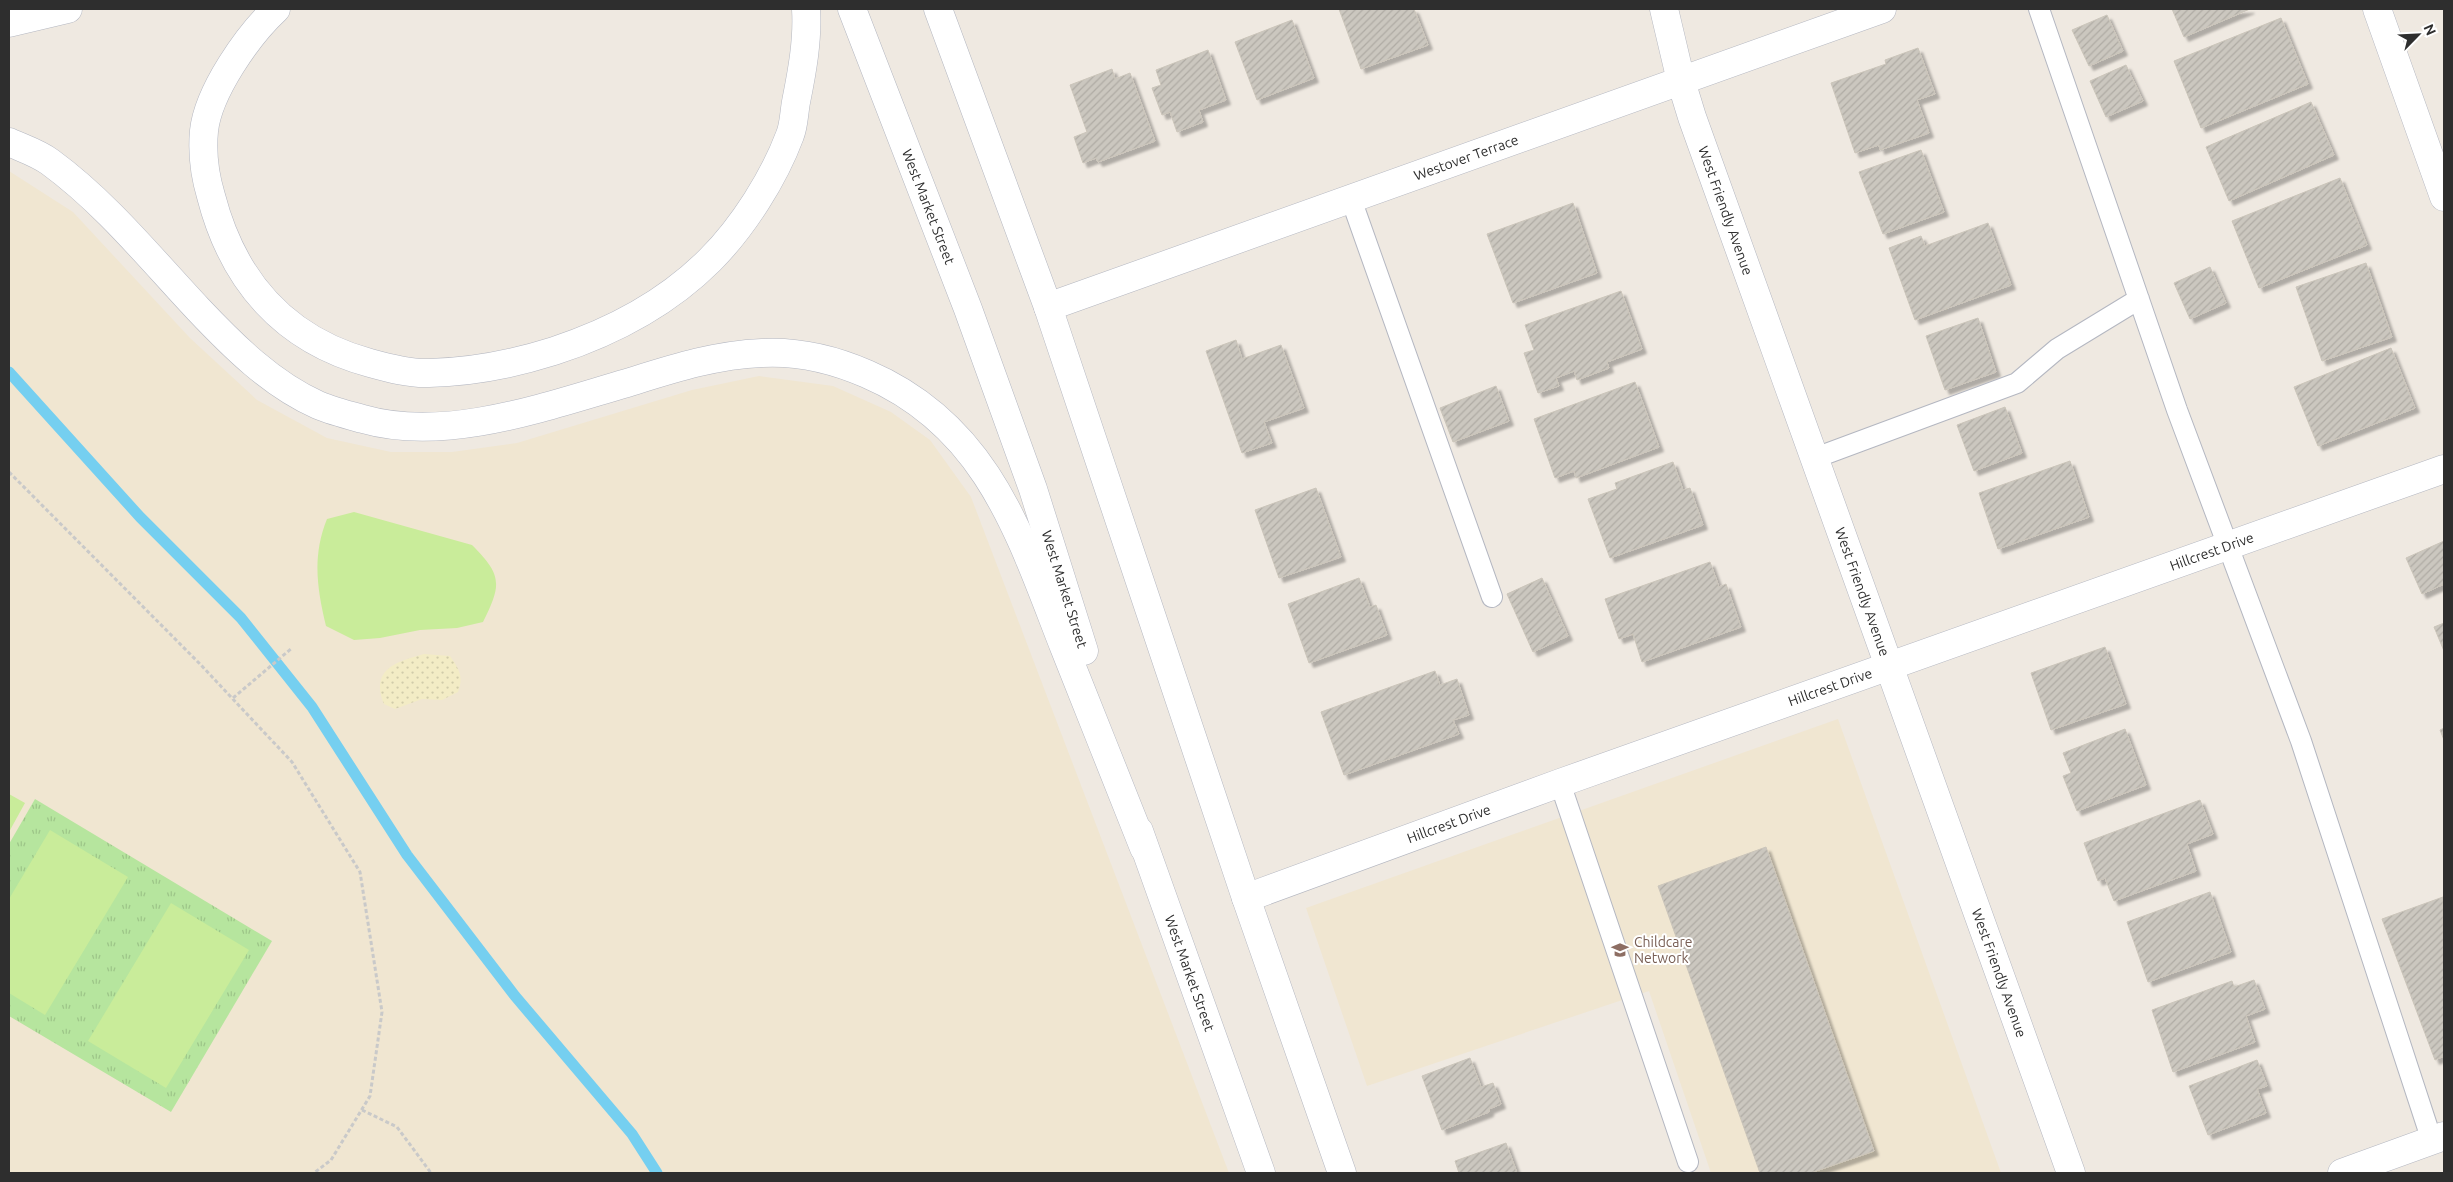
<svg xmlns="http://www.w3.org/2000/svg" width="2453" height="1182" viewBox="0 0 2453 1182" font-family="Ubuntu,sans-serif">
<defs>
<pattern id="sand-dots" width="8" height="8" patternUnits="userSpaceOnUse" patternTransform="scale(1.25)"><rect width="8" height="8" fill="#f3ecc5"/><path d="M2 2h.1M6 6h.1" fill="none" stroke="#d1cbaa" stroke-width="1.8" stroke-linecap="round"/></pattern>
<pattern id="park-tufts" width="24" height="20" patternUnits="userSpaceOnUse" patternTransform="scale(1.25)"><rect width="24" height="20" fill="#b6e59e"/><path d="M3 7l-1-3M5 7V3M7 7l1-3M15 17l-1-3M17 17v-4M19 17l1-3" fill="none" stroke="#9dc588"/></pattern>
<pattern id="building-hatch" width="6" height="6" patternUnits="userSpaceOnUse" patternTransform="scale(1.25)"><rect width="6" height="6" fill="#cbc7bf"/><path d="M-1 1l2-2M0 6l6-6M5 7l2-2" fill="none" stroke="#afaba4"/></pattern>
<filter id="shadow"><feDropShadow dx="4.5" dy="4.5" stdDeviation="1" flood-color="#0004"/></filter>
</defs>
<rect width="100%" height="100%" fill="#efe9e1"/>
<path fill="#f0e6d1" d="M9,171L73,212L190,338L257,400L327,438L391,452H452L517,443L692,390L759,376L833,386L891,412L930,440L971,497L1229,1173H9Z
M1838,719L2001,1173H1711L1649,991L1367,1086L1306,908Z"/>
<path fill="url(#sand-dots)" d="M424,654L450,656C459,669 464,677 458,692L442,700L422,699L395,709L384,704C370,669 396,662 424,654Z"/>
<path fill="url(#park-tufts)" d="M35,799L272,941L171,1112L9,1016V844Z"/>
<path fill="#c9ec9a" d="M354,512L472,545C502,575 502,584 483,622L457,628L420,630L380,638L354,640L326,626C317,588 312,556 327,519Z
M9,794L25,803L9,832Z
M50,830L128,877L45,1015L9,993V899Z
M171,903L249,950L166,1088L88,1041Z"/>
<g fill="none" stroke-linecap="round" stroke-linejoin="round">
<path stroke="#75cff0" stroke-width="11" d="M9,372L140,517L241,618L312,707L407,855L515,996L632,1134L657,1173"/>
</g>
<path fill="url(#building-hatch)" stroke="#cbc5ba" filter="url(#shadow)" d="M1339,9H1414L1428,45L1361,69Z
M2172,9H2250L2184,37Z
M2107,15L2123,51L2089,66L2072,30Z
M2281,18L2308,84L2201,128L2174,61Z
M1292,20L1314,78L1257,100L1235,42Z
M1918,48L1935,94L1917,100L1929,133L1880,150L1879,145L1855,153L1831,83L1886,64L1885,60Z
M1208,50L1226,100L1199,110L1203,122L1177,132L1170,112L1162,115L1152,88L1161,85L1156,70Z
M2126,65L2143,101L2106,117L2090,81Z
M1112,69L1115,79L1130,73L1155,141L1098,162L1096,158L1083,163L1074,137L1087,132L1070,85Z
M2311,102L2334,155L2229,201L2206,147Z
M1921,150L1944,212L1883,234L1859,172Z
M2340,178L2367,245L2259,288L2232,221Z
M1573,203L1597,273L1513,303L1487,234Z
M1988,223L2011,285L1915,320L1889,248L1921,236L1925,246Z
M2366,263L2392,337L2322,361L2296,287Z
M2210,267L2226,303L2190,319L2174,283Z
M1621,291L1642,349L1607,362L1609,368L1577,380L1574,371L1556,378L1559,386L1538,393L1524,353L1534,350L1525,325Z
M1978,318L1996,372L1945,390L1926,336Z
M1236,340L1242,359L1281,345L1304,408L1264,422L1272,443L1242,453L1206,351Z
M2391,348L2415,408L2318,446L2294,387Z
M1635,382L1659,447L1576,478L1574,471L1555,478L1534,419Z
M1496,386L1509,421L1453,442L1440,408Z
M2005,407L2022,453L1974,471L1957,425Z
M2070,461L2089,517L1998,549L1979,493Z
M1673,462L1683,490L1690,488L1703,525L1610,558L1588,499L1617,489L1615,483Z
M1316,488L1341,557L1279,578L1255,510Z
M2444,541V584L2422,594L2406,558Z
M1710,562L1719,587L1726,584L1741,627L1642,662L1633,634L1619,639L1605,599Z
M1359,578L1370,607L1376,605L1387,635L1309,663L1288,604Z
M1542,578L1568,636L1533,652L1507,594Z
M2444,623V651L2434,627Z
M2105,647L2126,704L2051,730L2031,673Z
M1435,671L1440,685L1457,679L1469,715L1453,720L1459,734L1344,775L1321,712Z
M2444,728V740L2440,730Z
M2125,729L2146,785L2077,811L2063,776L2071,773L2063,753Z
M2200,800L2213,834L2187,844L2196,871L2114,901L2105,878L2098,881L2084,843Z
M1766,847L1874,1151L1810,1173H1760L1658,886Z
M2210,892L2231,952L2148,982L2127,922Z
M2443,897L2444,1056L2435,1060L2382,919Z
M2254,980L2265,1009L2246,1016L2255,1042L2173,1072L2152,1010L2232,981L2234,987Z
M1470,1058L1481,1087L1493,1083L1501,1104L1489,1109V1112L1442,1130L1422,1076Z
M2257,1060L2267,1086L2257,1089L2266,1113L2208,1135L2189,1086Z
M1506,1143L1517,1173H1459L1455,1161Z"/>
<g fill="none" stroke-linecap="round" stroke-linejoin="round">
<g stroke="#b4b7c1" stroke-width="22">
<path id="lane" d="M2039,9L2177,410L2301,741L2432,1141
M1351,199L1492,597
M1815,458L2017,383L2057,349L2139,299
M1560,783L1688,1162"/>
</g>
<g stroke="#b4b7c1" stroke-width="29">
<g id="street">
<path d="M2377,9L2444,197"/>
<path id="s1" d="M1048,307L1882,9"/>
<path id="s2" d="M1246,898L1560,783L2444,469"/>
<path d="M2342,1173L2444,1136"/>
</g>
</g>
<g stroke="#b4b7c1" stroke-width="29">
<g id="secondary">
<path d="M276,9C248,35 208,92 204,131C202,152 205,176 211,196C233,281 284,340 370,363C388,368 410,374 429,373C472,372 513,364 554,351C612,332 667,303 710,260C743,227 774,178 790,135C794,125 794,113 796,102C802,72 808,40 806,9"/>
<path id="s3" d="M852,9L968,309L1033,489L1084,651"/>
<path d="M938,9L1048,307L1246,898L1342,1173"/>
<path id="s4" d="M1664,9L1681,81L1692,117L2071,1173"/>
<path d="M9,23L68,9"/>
<path d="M9,142C22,148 38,153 50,162C106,203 151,259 198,309C233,346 271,384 318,405C332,411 348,415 363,419C446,443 547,406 627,383C672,369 714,355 762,353C798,351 835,360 867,374C988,426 1020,535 1064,647C1091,714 1117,781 1144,848"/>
<path id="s5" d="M1139,831L1261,1173"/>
</g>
</g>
<path stroke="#c9c9c9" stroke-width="3" stroke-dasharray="4 2.5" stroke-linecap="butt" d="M9,472L200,664L292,762L360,872L382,1012L370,1096L331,1160L314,1173
M233,698L292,648
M362,1110L397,1127L431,1173"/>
<use href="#lane" stroke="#fff" stroke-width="20"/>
<use href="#street" stroke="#fff" stroke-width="28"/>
<use href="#secondary" stroke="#fff" stroke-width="28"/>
</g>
<defs>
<g id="school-bare" transform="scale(1.35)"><path d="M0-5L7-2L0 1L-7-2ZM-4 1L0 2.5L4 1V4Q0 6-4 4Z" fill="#8d6e63" stroke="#fff" stroke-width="2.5" paint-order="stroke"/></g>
</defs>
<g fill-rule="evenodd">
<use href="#school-bare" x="1620" y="950"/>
</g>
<g text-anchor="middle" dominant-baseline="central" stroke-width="4" stroke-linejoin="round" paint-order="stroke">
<g font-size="14" fill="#2e2e2e" stroke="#fff">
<text stroke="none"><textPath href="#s1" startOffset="444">Westover Terrace</textPath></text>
<text stroke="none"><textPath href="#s3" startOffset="212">West Market Street</textPath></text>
<text stroke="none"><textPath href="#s4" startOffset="211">West Friendly Avenue</textPath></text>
<text stroke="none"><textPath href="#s2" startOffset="1026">Hillcrest Drive</textPath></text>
<text stroke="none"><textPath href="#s3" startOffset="618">West Market Street</textPath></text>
<text stroke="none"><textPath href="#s4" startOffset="616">West Friendly Avenue</textPath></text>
<text stroke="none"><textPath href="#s2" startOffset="621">Hillcrest Drive</textPath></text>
<text stroke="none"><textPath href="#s2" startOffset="216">Hillcrest Drive</textPath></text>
<text stroke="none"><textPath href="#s5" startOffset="151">West Market Street</textPath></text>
<text stroke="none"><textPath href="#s4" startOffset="1021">West Friendly Avenue</textPath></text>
</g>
<g font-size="14" fill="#785e54" stroke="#fff" text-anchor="start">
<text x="1634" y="942">Childcare<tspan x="1634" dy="16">Network</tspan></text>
</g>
</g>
<rect width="2453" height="1182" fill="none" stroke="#2e2e2e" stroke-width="20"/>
<g transform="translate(2418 35) rotate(66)" stroke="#ffffff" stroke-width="4" paint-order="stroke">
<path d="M0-4L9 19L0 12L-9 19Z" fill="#2e2e2e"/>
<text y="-8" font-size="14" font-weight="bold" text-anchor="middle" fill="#2e2e2e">N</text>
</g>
</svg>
